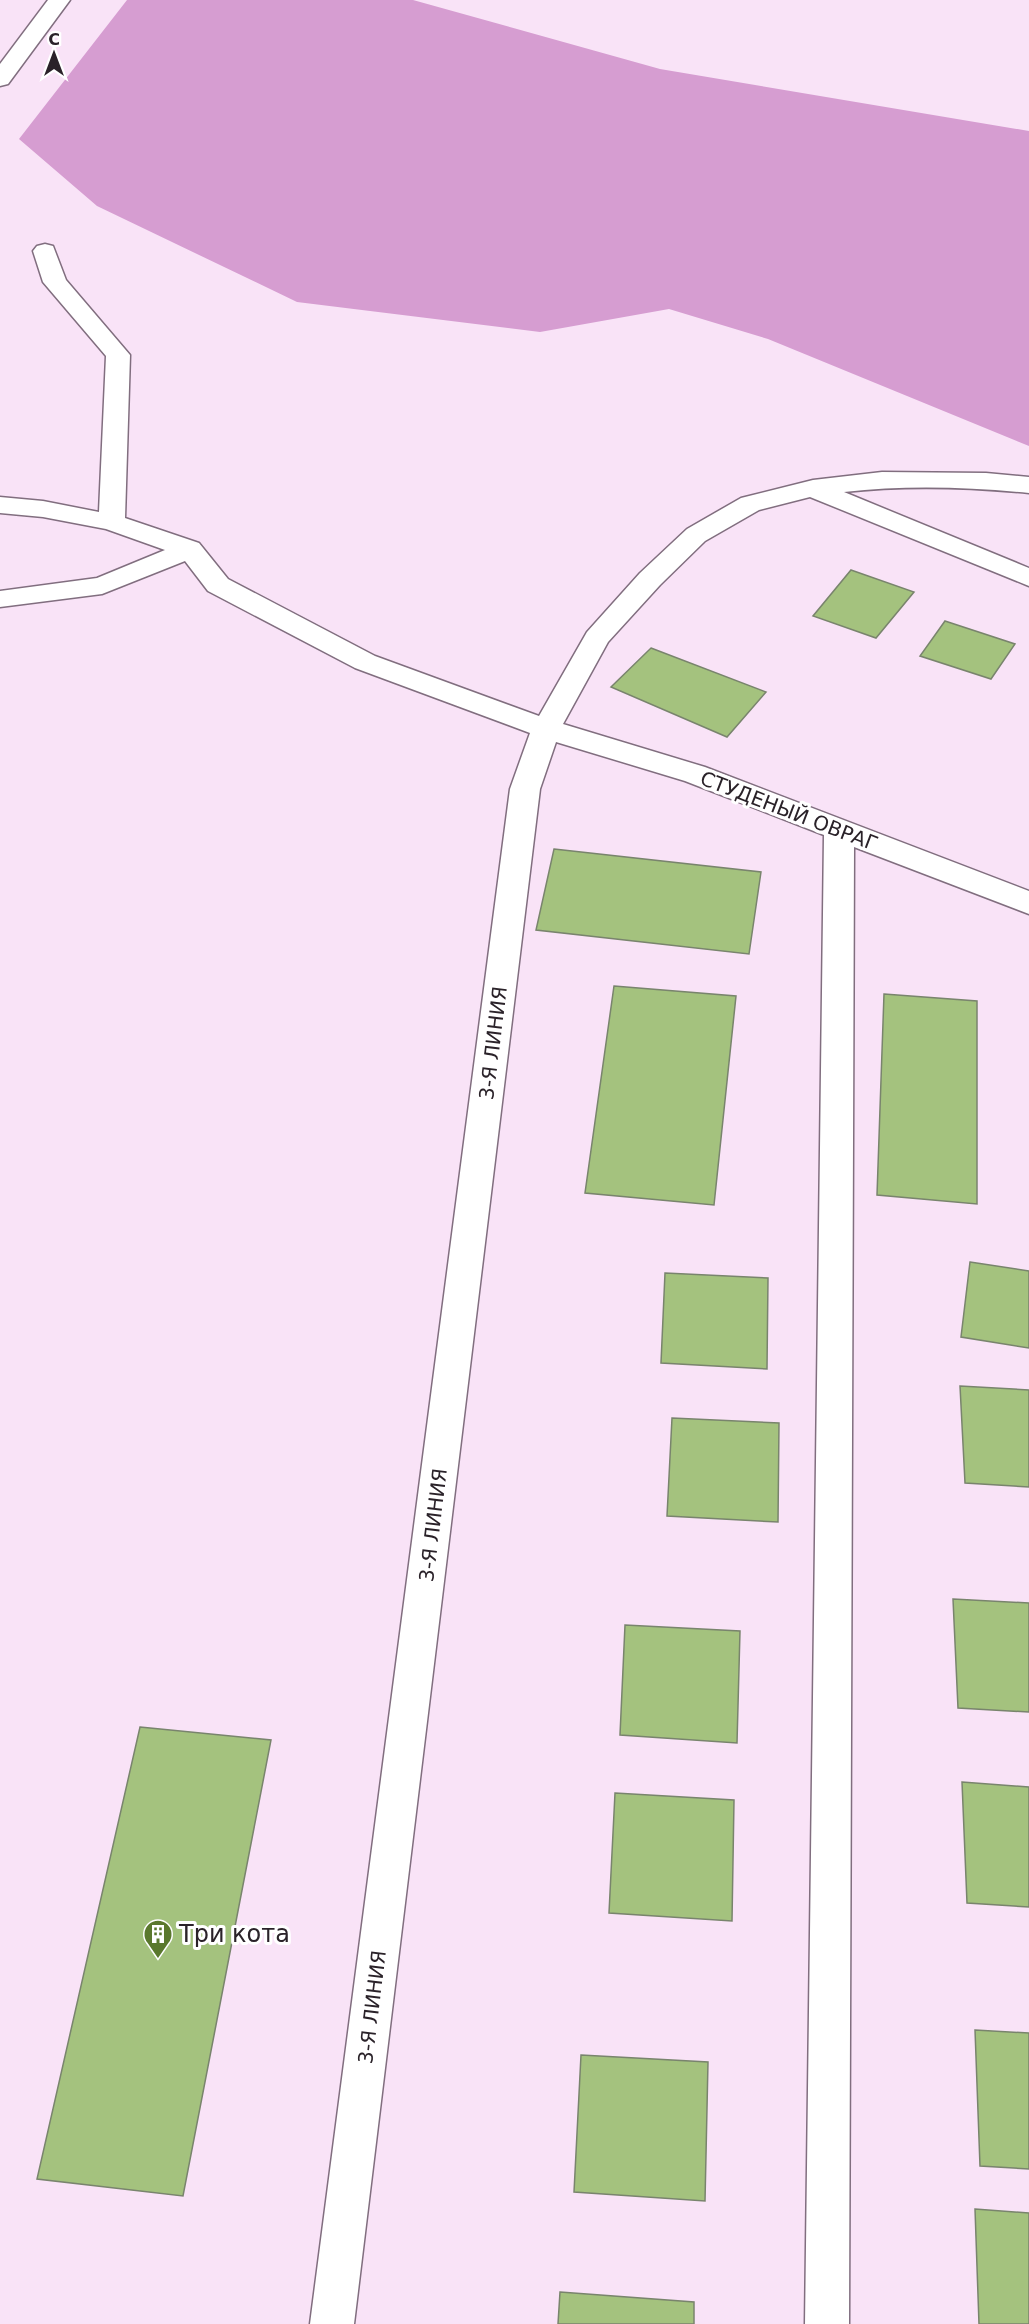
<svg xmlns="http://www.w3.org/2000/svg" width="1029" height="2324" viewBox="0 0 1029 2324" font-family="'DejaVu Sans',sans-serif">
<rect width="100%" height="100%" fill="#f9e3f7"/>
<path fill="#d69dd1" d="M127,0H413L660,69L1029,131V446L768,339L669,309L540,332L297,302L97,206L19,139Z"/>
<path fill="#a4c27e" stroke="#79846d" stroke-width="1.5" d="M851,570L914,592L876,638L813,616Z
M945,621L1015,644L991,679L920,656Z
M651,648L766,692L727,737L611,687Z
M554,849L761,872L749,954L536,930Z
M614,986L736,996L714,1205L585,1193Z
M884,994L977,1001V1204L877,1195Z
M970,1262L1029,1271V1348L961,1337Z
M665,1273L768,1278L767,1369L661,1363Z
M960,1386L1029,1390V1487L965,1483Z
M672,1418L779,1423L778,1522L667,1516Z
M953,1599L1029,1603V1712L958,1708Z
M625,1625L740,1631L737,1743L620,1735Z
M140,1727L271,1740L183,2196L37,2179Z
M962,1782L1029,1787V1907L967,1903Z
M615,1793L734,1800L732,1921L609,1913Z
M975,2030L1029,2033V2169L980,2166Z
M581,2055L708,2062L705,2201L574,2192Z
M975,2209L1029,2213V2324H979Z
M560,2292L694,2302V2324H558Z"/>
<g fill="none" stroke-linecap="round" stroke-linejoin="round">
<g stroke="#816e7f" stroke-width="3">
<path id="minor" d="M48,0H70L8,84L0,86V64Z
M45,244L53,246L66,280L130,355L125,518L199,543L228,579L375,656L539,716L587,632L640,573L687,529L741,498L813,480L882,472L986,473L1029,477V493C968,487 906,485 844,492L1029,568V586L810,497L759,510L705,541L660,585L608,642L563,724L705,767L1029,891V914L854,847L849,2324H805L824,835L685,781L556,742L540,789L354,2324H310L510,789L530,733L355,668L208,591L185,561L102,594L0,607V591L97,578L165,550L106,529L43,517L0,513V497L43,501L99,512L106,356L43,282L33,251L37,246Z"/>
</g>
<use href="#minor" fill="#fff" fill-rule="evenodd"/>
</g>
<defs>
<g id="building-pin" transform="scale(1.5)"><path d="M0 17L-7.5 6A9.5 9.5 0 1 1 7.5 6Z" fill="#5a782d" stroke="#fff"/><path d="M-4-6H4V6H1V3H-1V6H-4ZM-2.5-4.3h1.7v1.8h-1.7ZM.8-4.3h1.7v1.8H.8ZM-2.5-1h1.7V.8h-1.7ZM.8-1h1.7V.8H.8Z" fill="#fff"/></g>
</defs>
<g fill-rule="evenodd">
<use href="#building-pin" x="158" y="1934"/>
</g>
<g text-anchor="middle" dominant-baseline="central" stroke-width="6" stroke-linejoin="round" paint-order="stroke">
<g font-size="20" fill="#2a2229" stroke="#fff">
<text transform="translate(789 811) rotate(21)">СТУДЕНЫЙ ОВРАГ</text>
<text transform="translate(493 1043) rotate(-83)">3-Я ЛИНИЯ</text>
<text transform="translate(433 1525) rotate(-83)">3-Я ЛИНИЯ</text>
<text transform="translate(372 2007) rotate(-83)">3-Я ЛИНИЯ</text>
</g>
<g font-size="24" fill="#2a2229" stroke="#fff" text-anchor="start">
<text x="179" y="1934">Три кота</text>
</g>
</g>
<g transform="translate(54 54)" stroke="#ffffff" stroke-width="4.5" paint-order="stroke">
<path d="M0-4.5L10 22L0 15L-10 22Z" fill="#2a2229"/>
<text y="-9" font-size="16" font-weight="bold" text-anchor="middle" fill="#2a2229">С</text>
</g>
</svg>
